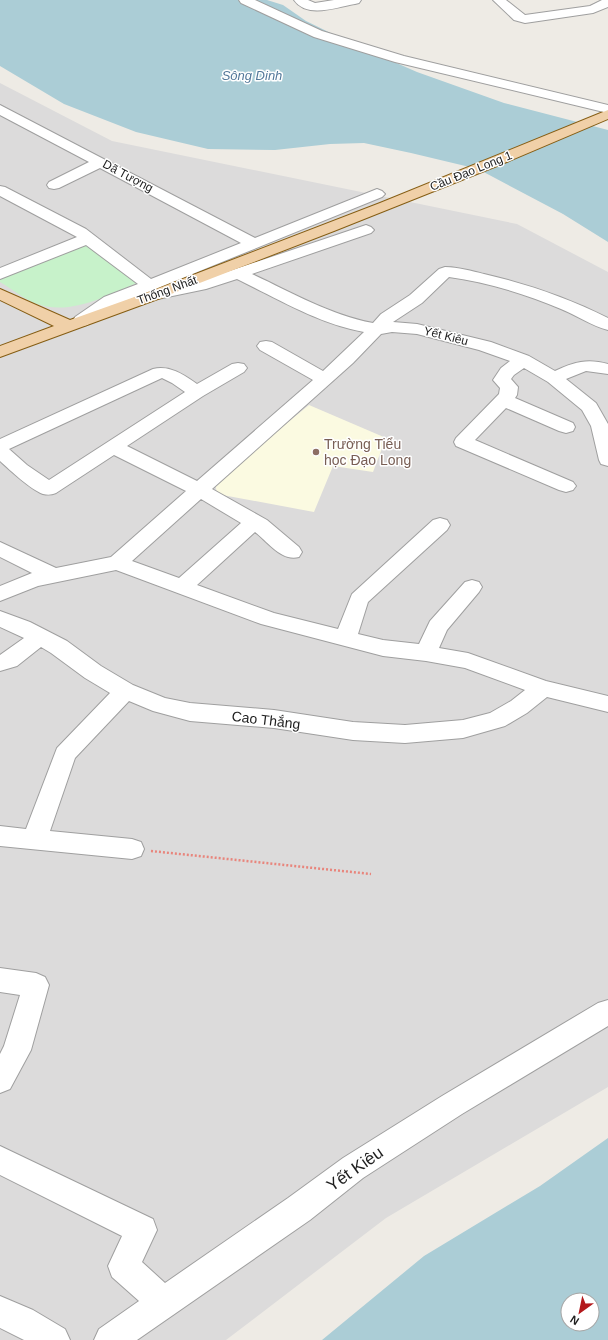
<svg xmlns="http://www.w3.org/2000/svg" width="608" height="1340" viewBox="0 0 608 1340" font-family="Arial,sans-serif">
<rect width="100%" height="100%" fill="#eeebe5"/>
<path fill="#dcdbdb" d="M0,83L112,141L517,224L608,272V1087L386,1218L226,1340H0Z"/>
<path fill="#fbfae1" d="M309,405L386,438L373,472L333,466L314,512L217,494L215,482Z"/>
<path fill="#c7f2ca" d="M83,242L139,282C108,295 71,316 37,304C24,299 12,289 0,282V279Z"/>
<path fill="#abcdd6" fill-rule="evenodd" d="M0,0H267L283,5L306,21L353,44L417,72L504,103L608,130V242L563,214L478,169L411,153L364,143L330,144L275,150L208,149L136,132L64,104L0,66Z
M608,1138V1340H322L424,1256L540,1186ZM568,1300H592V1324H568Z"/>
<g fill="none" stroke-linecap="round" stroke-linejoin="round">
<g stroke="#9f9f9f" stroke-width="2">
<path id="minor" d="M239,0H255L322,31L404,56L608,105V113L395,62L314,37L241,3Z
M294,0H308L315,3L334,0H361L359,3L355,4C337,7 307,19 294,0Z
M493,0H506L525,15L590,6L602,0H608V7L593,13L525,23L514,20Z
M0,105L255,238L372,191L377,189L382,191L385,194L382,197L116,305L87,325L81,326L75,325L73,321L75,317L104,297L138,284L86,245L0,279V268L77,237L0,196V186L5,187L86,229L151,279L241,243L100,168L59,188L54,189L49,188L47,185L49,182L89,162L0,115Z
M366,225L371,227L374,230L371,233L252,274C291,292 330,315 373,323L381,314L410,295L439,269L445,267C458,267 472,271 484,274C527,284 568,298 608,318V330C592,326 576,315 561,309C525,294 487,282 449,277L422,303L393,322L417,324L491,342L529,356L555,371C573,362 588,358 608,364V374L586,371L566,379L596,403L608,424V466L601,464L599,460L591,426L582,410L548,382L524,368L514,375L511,379L518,387L517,395L515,398L573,423L575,427L573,431L566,433L559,431L506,408L475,440L573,482L576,486L573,490L566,492L559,490L456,446L454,442L456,438L499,394L500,388L493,380L501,368L510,361L479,350L417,334L392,332L381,334L353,363L212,489L267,520L299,547L302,552L299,557C282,562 268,542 255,532L197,585L274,613L338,629L352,594L433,520L440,518L447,520L450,525L447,530L368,602L358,634L383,640L419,644L430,621L465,582L472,580L479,582L482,587L479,592L447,630L439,648L468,653L546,681L608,696V712L547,697L527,713L505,726L463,738L405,743L353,740L274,728L190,721L153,711L129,701L75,758L50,831L132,839L141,842L144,849L141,856L132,859L0,846V826L26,829L57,748L110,693L85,678L51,653L41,647L17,666L0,671V655L24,638L0,627V611L30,622L67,641L101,666L133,685L165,698L190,703L274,710L353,722L405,725L463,720L490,713L511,701L525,690L465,668L426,661L383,656L261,624L116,570L38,586L0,601V586L32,573L0,557V542L56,568L111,557L186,491L114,455L56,493C51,495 48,495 43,494C30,489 11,471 0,461V439L153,369C170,365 184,375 197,384L232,364L238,363L244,364L247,368L244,372L203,396L127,446L197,481L313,380L260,350L257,346L260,342L266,341L272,342L323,371L364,332C319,324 278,299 237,279L206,289L158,299L152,297L150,294L152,291L197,282ZM162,378L172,383L185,392L49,480L27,465L9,449ZM201,499L241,523L179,578L132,561Z
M0,968L36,973L45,977L49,985L31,1050L10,1089L0,1093V1054L4,1046L20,995L0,992Z
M608,1000V1026L462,1114L363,1178L310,1220L137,1340H94L99,1329L139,1301L112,1277L108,1266L122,1236L0,1175V1146L153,1219L157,1230L142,1262L165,1283L288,1198L343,1158L442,1096L598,1003Z
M0,1296L33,1310L65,1329L70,1340H24L0,1328Z"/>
</g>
<g stroke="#855d13" stroke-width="2">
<path id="major" d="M608,110V119L502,164L334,231L166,296L0,357V346L54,326L0,300V289L70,320L154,290L380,203Z"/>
</g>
<path stroke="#e8857c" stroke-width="2.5" stroke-dasharray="2 2" stroke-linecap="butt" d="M151,851L371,874"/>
<use href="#minor" fill="#fff" fill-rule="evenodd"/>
<use href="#major" fill="#f0d0a8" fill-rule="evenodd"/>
</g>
<circle fill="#8d6e63" stroke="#fff" stroke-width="1.5" cx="316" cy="452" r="4"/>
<g text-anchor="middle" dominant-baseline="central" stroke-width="3" stroke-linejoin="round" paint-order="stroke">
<g font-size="12" fill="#1e1e1e" stroke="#fff">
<text transform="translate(471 171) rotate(-22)">Cầu Đạo Long 1</text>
<text transform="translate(128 176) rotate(28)">Dã Tượng</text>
<text transform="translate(167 290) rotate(-20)">Thống Nhất</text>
<text transform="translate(446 336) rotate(14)">Yết Kiêu</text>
</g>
<g font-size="13" font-style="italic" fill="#53789a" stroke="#fff">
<text x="252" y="75">Sông Dinh</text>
</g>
<g font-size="14" fill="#785e54" stroke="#fff" text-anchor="start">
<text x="324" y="444">Trường Tiểu<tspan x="324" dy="16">học Đạo Long</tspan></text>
</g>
<g font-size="14" fill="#1e1e1e" stroke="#fff">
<text transform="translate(266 720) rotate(7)">Cao Thắng</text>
</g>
<g font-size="17" fill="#1e1e1e" stroke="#fff">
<text transform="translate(355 1169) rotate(-35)">Yết Kiêu</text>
</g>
</g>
<g transform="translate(580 1312) rotate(213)"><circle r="19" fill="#ffffff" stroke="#a5a5a5"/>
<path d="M0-3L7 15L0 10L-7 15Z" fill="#b3191c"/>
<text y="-6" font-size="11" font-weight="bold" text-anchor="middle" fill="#1e1e1e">N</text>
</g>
</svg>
